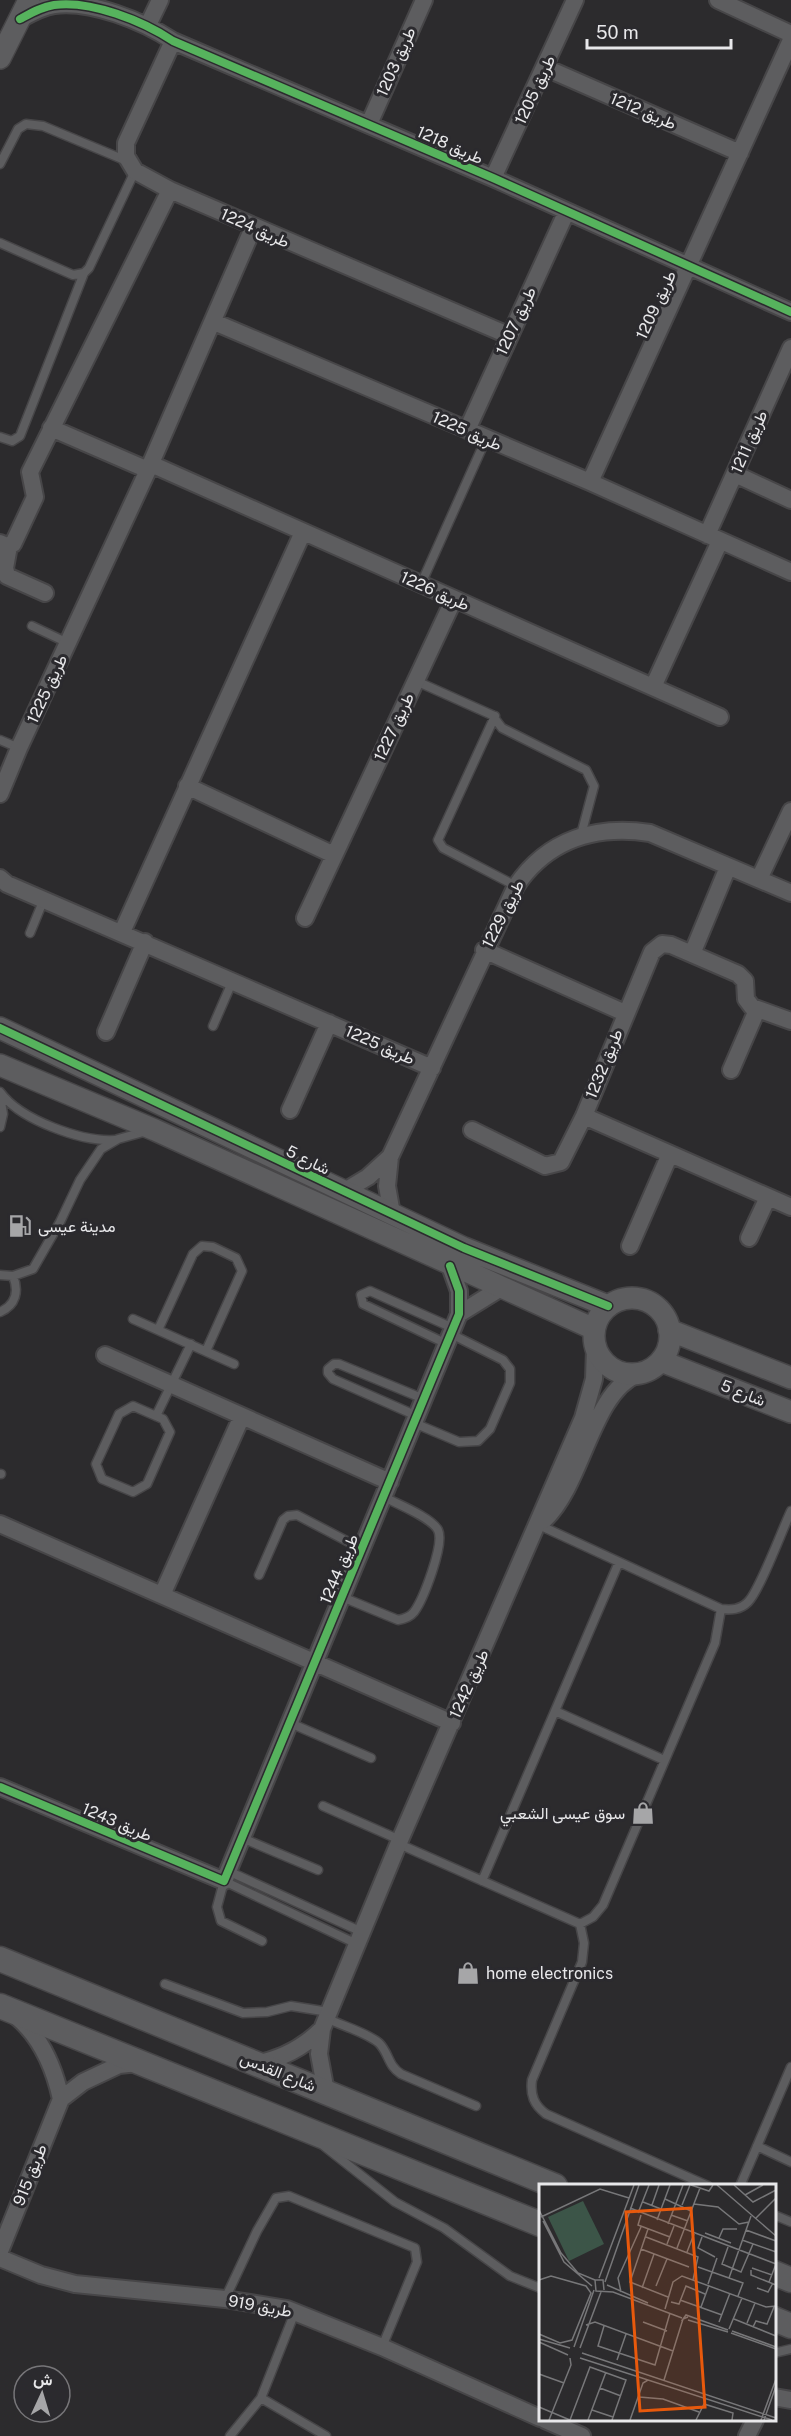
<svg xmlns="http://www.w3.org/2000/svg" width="791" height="2436" viewBox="0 0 791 2436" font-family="'Public Sans',Vazirmatn,sans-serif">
<rect width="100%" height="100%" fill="#2c2b2d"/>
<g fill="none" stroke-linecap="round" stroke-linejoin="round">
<g stroke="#474648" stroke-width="11">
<path id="service" d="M0,164L18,129L26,124L43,126L127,161
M0,243L73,275L84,273L89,268L135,171
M0,437L12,441L20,436L84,273
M421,584L486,439
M32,626L68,643
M416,681L492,715L502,728L586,770L594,786L581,835
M495,716L438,840L443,848L516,886
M0,740L19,748
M30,933L44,899
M213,1026L233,980
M0,1092C20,1120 82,1142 115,1140
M0,1127L3,1114L0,1096
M0,1275L13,1276L33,1269L60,1222L80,1180L101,1149L118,1139L147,1131
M0,1312C16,1305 19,1291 13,1276
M133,1319L234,1364
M158,1330L193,1254L202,1246L213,1247L236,1258L242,1271L206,1351
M447,1344L363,1304L361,1295L370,1291L453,1328
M133,1406L163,1419L170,1432L147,1484L133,1492L102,1479L96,1464L119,1414Z
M156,1416L191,1344
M417,1416L333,1379L328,1373V1369L334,1364H339L424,1399
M414,1423L459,1442L478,1441L490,1429L510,1383V1369L503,1360L451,1334
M0,1474H1
M539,1525L721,1609C731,1610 740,1610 748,1602C760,1590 782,1530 791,1511
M259,1575L283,1520L288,1516L297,1515L362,1549
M342,1597L398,1620C404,1619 410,1617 414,1612C423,1600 445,1544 438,1530C431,1517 397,1504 384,1497
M555,1711L664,1760
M290,1723L371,1758
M323,1806L400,1840
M242,1838L318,1870
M399,1844L580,1924
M228,1871L362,1932
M482,1881L619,1562
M580,1924L584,1943L582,1962L532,2080C530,2095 534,2105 546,2114L708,2186
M580,1924L593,1917L603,1905L715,1643L721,1609
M262,1941L221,1921L217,1907L224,1881L357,1944
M165,1984L243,2013L267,2012L291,2006L329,2012
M326,2018C342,2026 366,2032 379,2043C389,2053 388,2066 401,2074L476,2106
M324,2146L395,2202L444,2228L510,2276L540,2288
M757,2146L791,2162
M740,2186L791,2067
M774,2215L791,2222
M225,2299L257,2231L276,2198L289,2196L415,2248L417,2262L382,2347
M774,2353L791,2349
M261,2398L326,2436
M230,2436L261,2398L295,2312"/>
</g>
<g stroke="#474648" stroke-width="20">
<path id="minor" d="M718,0L791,34
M20,19C31,13 41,7 54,5C91,0 143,21 173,41L493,178L791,312
M148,25L160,0
M173,41L126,143V156L135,171L170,190L510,336
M546,68L740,153
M369,124L424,0
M493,178L575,0
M214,322L590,482L791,572
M51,428L148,470
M467,430L566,213
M151,464L720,717
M735,474L791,500
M590,482L791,40
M707,535L791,348
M0,543L7,546L13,544L35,497L30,472L170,190
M9,546L5,568L7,576L45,593
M653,687L720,541
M187,786L334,855
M0,794L19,748L148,470L253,228
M0,878L7,884L432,1068
M759,879L791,811
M305,918L454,599
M122,932L303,532
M484,950L625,1013
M692,954L728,867
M106,1032L145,942
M731,1070L757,1010
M290,1110L329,1023
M584,1116L791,1207
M472,1130L545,1166L561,1162L584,1116L652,952L662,944L671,945L738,974L745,981L746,999L752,1007L791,1021
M343,1192L368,1177L390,1157
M392,1214L387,1186L390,1157L516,886C548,839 596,825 650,833L791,893
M749,1238L768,1197
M630,1246L670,1154
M459,1314L501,1288
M105,1355L390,1482
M544,1520C583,1484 591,1393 638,1374
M0,1524L452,1723
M162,1595L242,1416
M0,1787L224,1881L459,1314V1291L450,1266
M16,2016C41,2037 54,2067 61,2099
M255,2064C282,2059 303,2048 322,2029
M326,2092L319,2054L322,2029L400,1840L583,1418L594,1379L595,1348
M0,2251L61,2099L83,2082L119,2065L138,2063
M0,2258L41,2275L75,2284L225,2299L287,2309L382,2347L540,2418
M774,2397L791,2400
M545,2420L582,2436
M747,2436L755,2420"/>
</g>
<g stroke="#474648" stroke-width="24">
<path id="tertiary" d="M0,58L29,0
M0,1028L464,1248L608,1306
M0,1065L155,1130L594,1329
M594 1336a38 38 0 1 1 76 0a38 38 0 1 1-76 0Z
M669,1330L791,1378
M661,1361L791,1412"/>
</g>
<g stroke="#474648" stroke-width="27">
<path id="secondary" d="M0,1959L555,2186
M0,2006L540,2224
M774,2273L791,2280
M774,2319L791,2326"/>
</g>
<use href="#service" stroke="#5d5d5f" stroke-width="8"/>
<use href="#minor" stroke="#5d5d5f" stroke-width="16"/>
<use href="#tertiary" stroke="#5d5d5f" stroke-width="21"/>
<use href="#secondary" stroke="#5d5d5f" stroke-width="24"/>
<g stroke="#2b2a2e" stroke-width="11">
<path id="cycleway" d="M20,19C31,13 41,7 54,5C91,0 143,21 173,41L493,178L791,312
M0,1028L464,1248L608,1306
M0,1787L224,1881L459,1314V1291L450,1266"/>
</g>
<use href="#cycleway" stroke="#56b35d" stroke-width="8"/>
</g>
<defs>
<g id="fuel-bare" transform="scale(1.8)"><path d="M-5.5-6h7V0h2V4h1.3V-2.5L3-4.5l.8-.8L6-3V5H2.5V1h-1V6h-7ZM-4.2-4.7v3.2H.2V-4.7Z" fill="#a6a6a8" stroke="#2b2a2e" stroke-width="2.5" paint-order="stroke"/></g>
<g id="shop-bare" transform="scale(1.8)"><path d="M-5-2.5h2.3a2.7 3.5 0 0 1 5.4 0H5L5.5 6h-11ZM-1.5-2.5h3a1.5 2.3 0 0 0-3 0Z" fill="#a6a6a8" stroke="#2b2a2e" stroke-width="2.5" paint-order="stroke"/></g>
</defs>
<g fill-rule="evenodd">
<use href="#fuel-bare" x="20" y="1226"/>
<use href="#shop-bare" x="643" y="1813"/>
<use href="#shop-bare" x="468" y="1973"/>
</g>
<g text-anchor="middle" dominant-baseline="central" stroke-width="6" stroke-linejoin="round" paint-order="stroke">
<g font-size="16" fill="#e8e8ea" stroke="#2b2a2e">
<text transform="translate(396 62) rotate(-66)">طريق 1203</text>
<text transform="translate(535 90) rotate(-65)">طريق 1205</text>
<text transform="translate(643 111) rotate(23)">طريق 1212</text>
<text transform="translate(450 145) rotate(24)">طريق 1218</text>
<text transform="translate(255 228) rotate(24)">طريق 1224</text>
<text transform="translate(656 305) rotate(-65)">طريق 1209</text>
<text transform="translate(516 321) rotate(-65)">طريق 1207</text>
<text transform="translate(467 431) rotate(24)">طريق 1225</text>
<text transform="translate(749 442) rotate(-66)">طريق 1211</text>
<text transform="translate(435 591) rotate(24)">طريق 1226</text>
<text transform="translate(47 689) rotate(-65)">طريق 1225</text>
<text transform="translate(394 727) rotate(-65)">طريق 1227</text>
<text transform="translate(503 914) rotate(-63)">طريق 1229</text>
<text transform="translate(380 1045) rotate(24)">طريق 1225</text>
<text transform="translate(604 1064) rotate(-68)">طريق 1232</text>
<text transform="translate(308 1160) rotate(26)">شارع 5</text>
<text transform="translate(743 1393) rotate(21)">شارع 5</text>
<text transform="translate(339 1569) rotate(-67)">طريق 1244</text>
<text transform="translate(469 1684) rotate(-66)">طريق 1242</text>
<text transform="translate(117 1822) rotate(23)">طريق 1243</text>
<text transform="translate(278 2072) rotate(22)">شارع القدس</text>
<text transform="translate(30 2175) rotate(-68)">طريق 915</text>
<text transform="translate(260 2306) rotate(10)">طريق 919</text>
</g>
<g font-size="16" fill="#e8e8ea" stroke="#2b2a2e" text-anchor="start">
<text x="38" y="1226">مدينة عيسى</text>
<text x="625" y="1813" text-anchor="end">سوق عيسى الشعبي</text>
<text x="486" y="1973">home electronics</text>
</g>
</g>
<g transform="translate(539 2184)">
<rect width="237" height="237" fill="#2c2b2d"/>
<path d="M44,17L65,60L30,77L9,33Z" fill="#3c5548"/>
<path fill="none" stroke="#777779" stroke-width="1.5" d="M152,1L170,7L174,1M178,1L237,52M195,1L214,18L237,6M206,11L224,1M126,15L152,27M104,18L122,25M155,20L179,23L200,40L210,38M113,21L120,1M143,21L151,1M91,24L237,80M0,26L22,69L39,89L56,96M99,29L110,1M102,31L99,41L131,53M132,31L149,37M2,33L61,5L90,14M217,34L237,14M118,36L131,1M4,37L25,78L53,102M129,40L144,1M109,45L91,98L129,113M207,46L237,57M166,49L192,59M107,53L159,73L154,96M163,53L159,64L176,73M180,54L184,45H198M203,56L237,68M128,60L135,42M189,63L183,80L202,88L214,60M138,64L161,4M102,65L150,83M148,68L155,50M159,83L204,99L199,112M213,84L233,91M212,86V91L237,101M60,94L95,1M190,94L212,32M0,96L12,92L47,102L52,109L33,156L21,159L0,150M66,98L100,1M230,98L237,80M169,100L178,74M68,101L109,119M117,102L128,75M103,104L115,70M218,104L229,108L234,99M65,106L64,96H56L57,107L74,108L143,134M82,108L79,94L102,43M141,116L183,131M132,118L140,120L147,102L166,110M162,123L170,101M126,125L134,98L143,92L227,123L237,122M149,133L144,135L147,131L189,146M195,135L237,152M149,136L189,148M104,138L128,147M180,138L191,109M208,139L216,119M47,141L56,138L134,167M65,142L59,162L116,181L131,129M214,143L217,137L228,140L235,123M190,145L203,114M193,147L237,163M192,149L237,165M0,155L31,164M0,158L29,171M35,163L55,106M41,164L62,108M43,169L237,234M41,174L233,236M78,176L87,150M0,190L25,199M125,196L144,135M61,204L82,212M100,213L124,215L160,228M0,223L31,236M53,226L74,233M10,236L32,181L31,174M31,236L51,183L87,196L73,236M49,236L67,188M91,236L104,199L109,196M157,236L165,220L194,229L193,236M222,236L237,195M225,236L237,202"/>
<path fill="#e8590c" fill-opacity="0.15" stroke="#e8590c" stroke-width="3" d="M152,24L166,223L101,227L87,28Z"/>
<rect width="237" height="237" fill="none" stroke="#e8e8ea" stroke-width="3"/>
</g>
<g transform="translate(42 2394) rotate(4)"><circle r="28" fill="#2b2a2e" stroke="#777679" stroke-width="1.5"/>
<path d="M0-4.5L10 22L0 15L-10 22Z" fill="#a6a6a8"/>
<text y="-9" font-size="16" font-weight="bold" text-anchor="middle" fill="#e8e8ea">ش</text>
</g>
<path d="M587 39v9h144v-9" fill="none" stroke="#e8e8ea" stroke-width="3"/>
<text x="596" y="39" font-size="18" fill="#e8e8ea" stroke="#2b2a2e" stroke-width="4.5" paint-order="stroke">50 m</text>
</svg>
